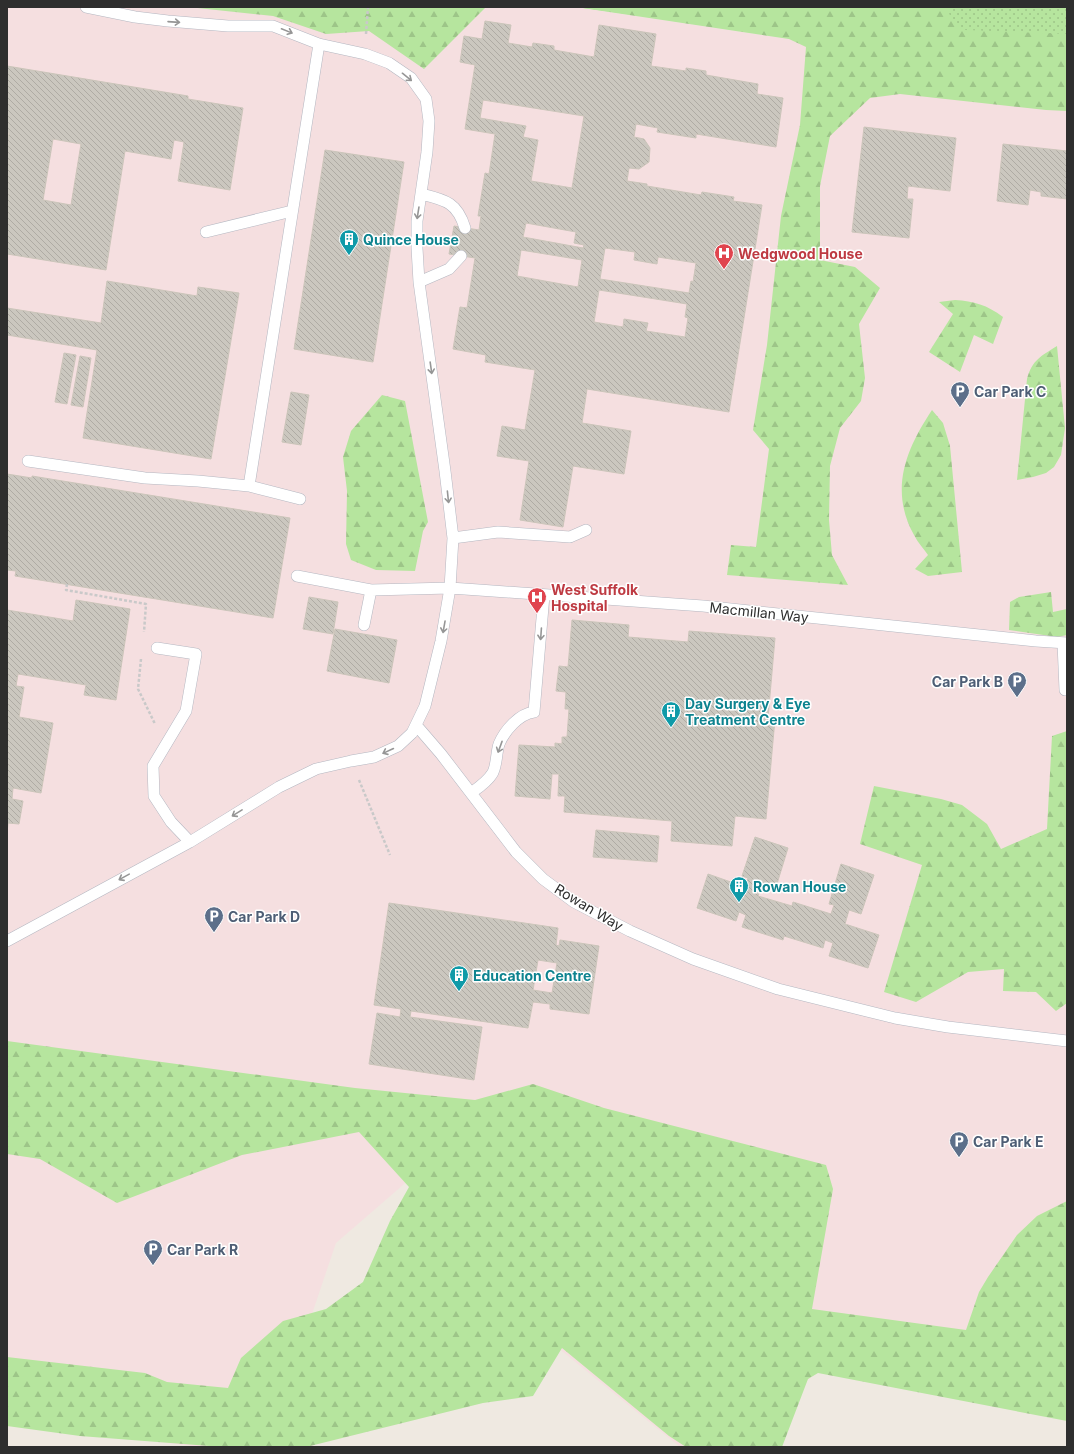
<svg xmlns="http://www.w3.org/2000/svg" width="1074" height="1454" viewBox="0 0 1074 1454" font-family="Inter,sans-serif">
<defs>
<pattern id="grass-dots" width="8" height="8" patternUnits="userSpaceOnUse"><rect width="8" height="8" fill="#b6e59e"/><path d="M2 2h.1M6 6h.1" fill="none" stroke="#9dc588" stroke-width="1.8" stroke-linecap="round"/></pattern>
<pattern id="forest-firs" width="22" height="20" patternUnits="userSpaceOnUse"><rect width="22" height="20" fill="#b6e59e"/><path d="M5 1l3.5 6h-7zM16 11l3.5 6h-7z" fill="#9dc588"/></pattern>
<pattern id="building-back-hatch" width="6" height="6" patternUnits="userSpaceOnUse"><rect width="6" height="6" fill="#cbc7bf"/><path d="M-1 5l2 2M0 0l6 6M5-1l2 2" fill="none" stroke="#afaba4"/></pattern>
</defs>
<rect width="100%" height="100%" fill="#efe9e1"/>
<path fill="#f5dfe0" d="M7,7H576L789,39L1067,75V1416L829,1362L784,1400L759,1447H680L515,1313L440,1153L336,1243L267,1447H200L7,1423Z"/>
<path fill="url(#grass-dots)" d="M576,7H1067V75Z"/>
<path fill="url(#forest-firs)" d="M188,7H486L424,69L369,31L326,34L273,16Z
M576,7H946L953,22L965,30L1067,34V111L1046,110L900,94L870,98L830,136L820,186V260L855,267L880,288L859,324L865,378L861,401L840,428L830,466L829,520L832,555L848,585L727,575L731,545L756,547L769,449L753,430L767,345L781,216L800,125L806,47L789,39Z
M955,300C974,301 987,305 1003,317L993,344L974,335L960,372L929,352L953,314L939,302Z
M1057,346L1065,428L1061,455L1054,467L1046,473L1033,477L1017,480L1027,379C1032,360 1041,356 1057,346Z
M382,395L405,401L428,522L423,531L415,571L376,570L351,560L346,544L347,491L343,457L351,431Z
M932,410L943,423L950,446L962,572L928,576L915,569L928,555C924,549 918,543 914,535C889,490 906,449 932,410Z
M1051,592L1053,612L1067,609V635L1057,637L1009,630L1010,602L1019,597Z
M1067,731V1003L1056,1011L1036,992L1003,991L1004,969L968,972L916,1002L884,992L922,865L860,844L874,786L941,799L962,805L987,824L1001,849L1047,829L1052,736Z
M7,1041L355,1088L475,1100L533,1084L604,1108L826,1165L833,1189L812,1309L966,1330L979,1292L988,1277L1017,1235L1037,1216L1067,1201V1421L818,1373L808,1379L782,1447H686L669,1436L562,1348L533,1396L483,1403L306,1447H222L80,1436L7,1426V1357L145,1373L167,1382L228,1388L241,1358L283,1321L326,1309L363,1282L390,1221L409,1187L359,1132L242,1155L117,1203L40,1159L7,1154Z"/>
<path fill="url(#building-back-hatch)" stroke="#cbc5ba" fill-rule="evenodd" d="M485,21L511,25L508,43L532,47L533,43L554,46V50L594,57L599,25L656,34L651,66L686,71V68L706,71V75L758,84L757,94L783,98L776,147L696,134V138L657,132L658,128L636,124L634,137L644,139L650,148L649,162L639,169L629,168L627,181L647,184V186L701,195L702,192L734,197L733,201L762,205L729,412L587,389L582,423L631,431L624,474L573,466L563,527L520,520L529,461L497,456L502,426L525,430L535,370L485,362L486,355L453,349L460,307L467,308L475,258L449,254L454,226L479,230L481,216H478L485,173L489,174L495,134L465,129L475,65L460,62L464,36L482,39ZM483,100L584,116L572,188L531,181L538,140L523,137L526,126L480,118ZM526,223L576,232L574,243L584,245L583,248L523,237ZM605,248L635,252L634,260L657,264L658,257L696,263L693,282L691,281L689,293L600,279ZM521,250L582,260L578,287L517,276ZM599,290L687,304L685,317L688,318L685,337L646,331L648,323L624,319L623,327L594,322Z
M7,66L188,96V99L243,108L230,190L178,181L184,142L174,140L171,159L125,151L106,270L7,254V144L9,133L7,132ZM53,139L81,144L71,205L43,200Z
M864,127L956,138L950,191L908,186L907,199H913L909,238L852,232Z
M1003,144L1067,151V199L1041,196V192L1030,190L1028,205L997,201Z
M325,150L404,162L373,362L294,349Z
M107,281L197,296L198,287L239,293L211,459L83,438L97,350L7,335V308L101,323Z
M64,353L76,355L67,404L55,402Z
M80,356L91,358L83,407L71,405Z
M291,392L309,395L301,445L282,442Z
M7,474L32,478V476L290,518L273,618L15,576L16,571L7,570Z
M309,597L338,602L333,634L303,629Z
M76,600L130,609L116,700L84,695L86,685L18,674L16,686L24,687L19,717L53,723L41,793L13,788L12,799L23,801L19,824L8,823L7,833V610L73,621Z
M572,620L629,625L628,637L688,642L689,631L775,638L768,718L775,719L766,819L735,816L732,846L671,841L672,821L564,812L565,796H558L559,774H552L550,799L515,796L519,745L555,747V743L562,744V737H567L569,709H565L566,692L556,691L559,666L568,667Z
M335,629L397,640L389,683L327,671Z
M596,830L659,836L657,862L593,857Z
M755,837L788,848L776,887L763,883L758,896L792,906L793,902L831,914L834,905L829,904L841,864L874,875L861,914L849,910L845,924L879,935L868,968L829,956L833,943L825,940L823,948L784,936L783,940L742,927L746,915L739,912L736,921L697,908L708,874L745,887L748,878L742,876Z
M389,903L558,928L556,945L559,946L560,940L599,946L589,1014L550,1009V1004L533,1002L528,1028L411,1011L410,1017L482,1027L474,1080L369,1064L377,1013L400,1017L401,1009L374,1005ZM538,960L557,963L552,993L533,990Z"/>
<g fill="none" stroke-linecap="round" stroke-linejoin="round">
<g stroke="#b4b7c1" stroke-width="12">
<path id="service" d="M421,194C445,200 457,202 465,228
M206,232L292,211
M419,282L449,269L461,256
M28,461L145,478L198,481L249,486L300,499
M249,486L319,44
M453,538L498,532L570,537L586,530
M297,576L371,590L450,588L479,590L703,606L1036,641L1067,643
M364,625L371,590
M1063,643L1065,690
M157,648L196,654L186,711L153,766L154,796L171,822L190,842
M416,725L441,754L516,852L543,879L574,902L630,931L693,959L778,989L895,1018L948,1027L1067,1041
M471,793C478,788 487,782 492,774C497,767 496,753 499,744C505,730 519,714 534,712L544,595
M7,941L190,842L279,787L316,769L351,761L374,757L398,746L412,733L425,706L441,641L450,588L453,538L445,471L419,282L417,248V221L427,152L429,121L426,99L411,78L389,63L365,54L319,44L273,26H228L168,21L135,17L86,7"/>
</g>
<path stroke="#c9c9c9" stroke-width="2.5" stroke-dasharray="3 2" stroke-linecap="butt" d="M366,34L368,7
M67,584L66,590L146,604L144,632
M141,659L138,689L155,724
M359,780L390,855"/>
<use href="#service" stroke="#fff" stroke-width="11"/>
</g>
<defs><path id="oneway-shaft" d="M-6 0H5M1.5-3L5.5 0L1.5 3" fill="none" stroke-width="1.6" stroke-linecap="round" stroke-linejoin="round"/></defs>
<g stroke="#969696">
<use href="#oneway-shaft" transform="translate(174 22) rotate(4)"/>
<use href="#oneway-shaft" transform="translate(287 31) rotate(22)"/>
<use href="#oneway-shaft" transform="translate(407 77) rotate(39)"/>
<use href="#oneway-shaft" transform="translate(418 213) rotate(99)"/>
<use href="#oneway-shaft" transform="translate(431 368) rotate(82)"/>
<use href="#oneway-shaft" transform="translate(448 497) rotate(84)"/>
<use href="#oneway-shaft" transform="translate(444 627) rotate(100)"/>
<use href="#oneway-shaft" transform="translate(541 634) rotate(94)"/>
<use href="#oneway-shaft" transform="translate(500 747) rotate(110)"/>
<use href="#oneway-shaft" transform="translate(388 751) rotate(155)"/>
<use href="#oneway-shaft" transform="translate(237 813) rotate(148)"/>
<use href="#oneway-shaft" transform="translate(124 877) rotate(151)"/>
</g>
<defs>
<g id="building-pin" transform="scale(1)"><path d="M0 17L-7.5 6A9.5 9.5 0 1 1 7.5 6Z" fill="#0f9aa8" stroke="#fff"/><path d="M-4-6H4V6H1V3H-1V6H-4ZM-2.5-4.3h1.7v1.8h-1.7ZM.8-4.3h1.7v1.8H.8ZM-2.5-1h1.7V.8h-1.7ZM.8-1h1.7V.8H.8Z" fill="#fff"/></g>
<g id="hospital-pin" transform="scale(1)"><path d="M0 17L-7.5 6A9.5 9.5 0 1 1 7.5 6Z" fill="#e0444e" stroke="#fff"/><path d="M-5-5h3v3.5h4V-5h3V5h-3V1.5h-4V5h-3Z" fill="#fff"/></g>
<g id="parking-pin" transform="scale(1)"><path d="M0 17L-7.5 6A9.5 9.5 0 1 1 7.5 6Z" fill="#5c6f8a" stroke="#fff"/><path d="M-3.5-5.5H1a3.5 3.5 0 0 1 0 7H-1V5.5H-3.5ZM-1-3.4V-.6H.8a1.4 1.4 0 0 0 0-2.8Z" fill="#fff"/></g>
</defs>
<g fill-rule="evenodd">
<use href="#building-pin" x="349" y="239"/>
<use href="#hospital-pin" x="724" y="253"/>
<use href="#parking-pin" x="960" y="391"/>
<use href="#hospital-pin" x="537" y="597"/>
<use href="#parking-pin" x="1017" y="681"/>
<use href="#building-pin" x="671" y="711"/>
<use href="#building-pin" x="739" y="886"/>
<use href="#parking-pin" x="214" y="916"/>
<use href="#building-pin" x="459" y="975"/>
<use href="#parking-pin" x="959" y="1141"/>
<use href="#parking-pin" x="153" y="1249"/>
</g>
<g text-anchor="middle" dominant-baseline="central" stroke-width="3" stroke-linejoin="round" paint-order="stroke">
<g font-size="14" font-weight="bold" fill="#0d838f" stroke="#fff" text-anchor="start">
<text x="363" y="239">Quince House</text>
<text x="685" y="703">Day Surgery &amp; Eye<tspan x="685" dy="16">Treatment Centre</tspan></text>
<text x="753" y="886">Rowan House</text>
<text x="473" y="975">Education Centre</text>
</g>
<g font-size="14" font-weight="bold" fill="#be3a42" stroke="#fff" text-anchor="start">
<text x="738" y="253">Wedgwood House</text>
<text x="551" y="589">West Suffolk<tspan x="551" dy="16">Hospital</tspan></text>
</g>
<g font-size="14" font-weight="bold" fill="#4e5e75" stroke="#fff" text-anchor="start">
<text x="974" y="391">Car Park C</text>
<text x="1003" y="681" text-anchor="end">Car Park B</text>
<text x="228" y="916">Car Park D</text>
<text x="973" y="1141">Car Park E</text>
<text x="167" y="1249">Car Park R</text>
</g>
<g font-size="14" fill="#2e2e2e" stroke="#fff">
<text transform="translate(759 612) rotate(6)">Macmillan Way</text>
<text transform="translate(589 907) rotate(31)">Rowan Way</text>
</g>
</g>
<rect width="1074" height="1454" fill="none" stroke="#2e2e2e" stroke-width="16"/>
</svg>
